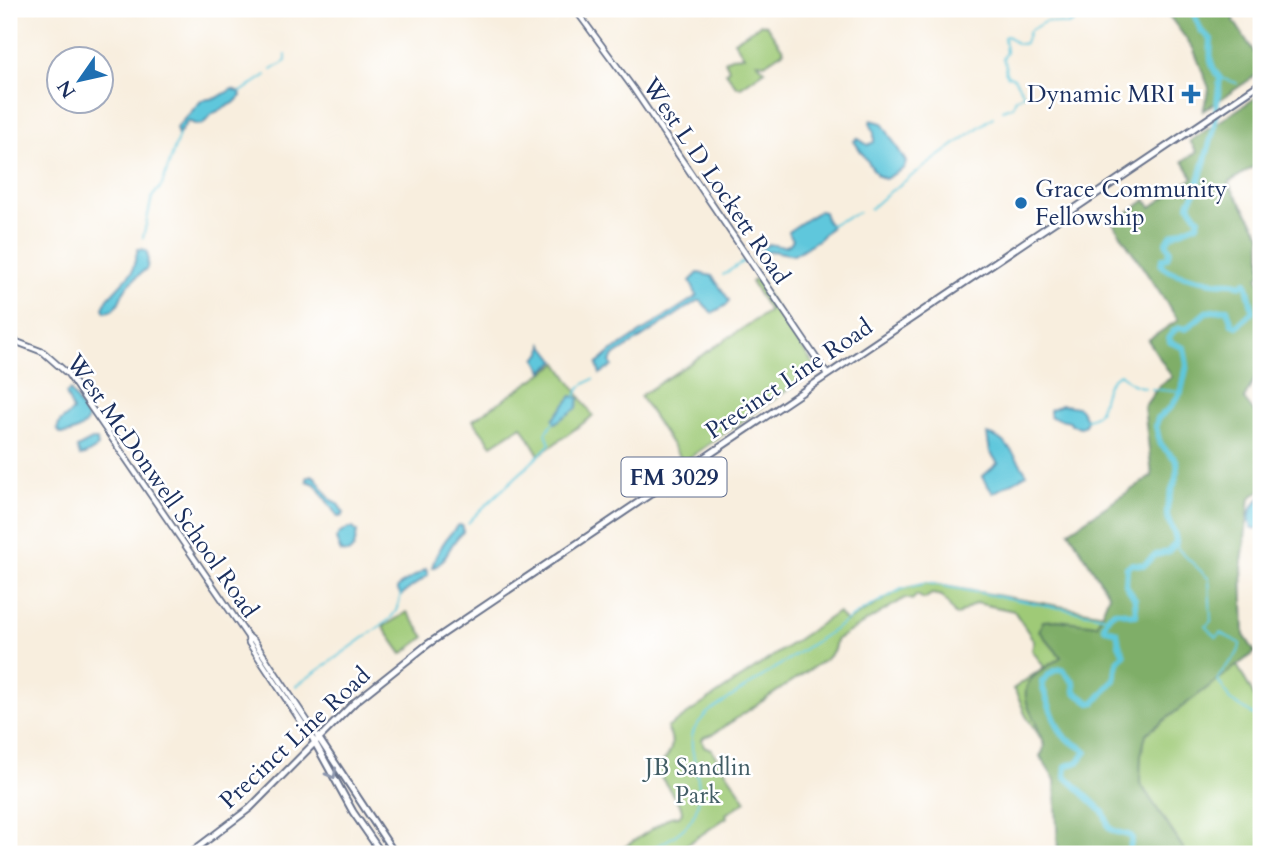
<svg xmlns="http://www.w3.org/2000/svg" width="1270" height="863" viewBox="0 0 1270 863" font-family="Cardo,serif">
<rect width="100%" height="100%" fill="#fff"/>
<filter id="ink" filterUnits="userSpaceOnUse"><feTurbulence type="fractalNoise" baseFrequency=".0143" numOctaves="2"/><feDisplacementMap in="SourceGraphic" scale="14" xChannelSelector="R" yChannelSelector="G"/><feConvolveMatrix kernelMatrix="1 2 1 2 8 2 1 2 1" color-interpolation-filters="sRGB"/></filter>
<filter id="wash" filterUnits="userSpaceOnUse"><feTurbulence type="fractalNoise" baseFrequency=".00686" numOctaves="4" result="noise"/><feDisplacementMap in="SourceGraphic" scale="28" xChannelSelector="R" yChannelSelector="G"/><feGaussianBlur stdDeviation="1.57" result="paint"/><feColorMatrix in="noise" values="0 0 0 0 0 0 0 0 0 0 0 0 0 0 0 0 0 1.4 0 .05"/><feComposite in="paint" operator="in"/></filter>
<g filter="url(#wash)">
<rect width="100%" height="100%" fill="#f8eede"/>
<path fill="#9fca77" stroke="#5d7c6a" stroke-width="2" d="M761,24L766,25L784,51L766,63L757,62L765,70L741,87L736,86L726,72L729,69L725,61L731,57L744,56L734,41Z
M756,278L817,370L683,462L640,396L769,311L751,282Z
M558,363L593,416L539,455L522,426L492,445L473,420Z
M927,583L1128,618L1237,665L1261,709V854H1187L1115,746L1055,780L1040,756L1045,749C1043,736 1031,726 1025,714C1021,705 1020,697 1013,689L1044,667L1032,650L1034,641L1014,611L976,603L956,616L942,596L932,594L924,599L917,595L912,600L905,598L836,640L834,650L827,658L713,734L704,737L702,740L704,746L711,749L746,801L726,814L727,817L673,854H614L670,817L679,816L682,812L681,807L655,768C670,758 677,744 667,728L838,612L846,622L902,589Z
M407,612L425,637L402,654L383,627Z"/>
<path fill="#7fae68" stroke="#4d6e63" stroke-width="2" d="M1164,9H1236L1234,21L1261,63V72L1203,111L1209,88L1193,48Z
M1261,94V162L1228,183L1261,234V274L1257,277L1261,284V367L1244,399L1261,421V490L1250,498L1242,563L1244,635L1255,652L1146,734L1141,756L1140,783L1187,854H1058L1055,780L1040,756C1056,739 1014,706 1029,682C1036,672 1051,664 1061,657L1039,631L1043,621L1058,620L1097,625L1109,595L1069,531L1152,476L1144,407L1159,386L1172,377L1148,340L1178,320L1113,223L1146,200L1151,207L1193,178L1183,161L1197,152L1190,141Z"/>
<path fill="#5fc7dc" stroke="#3d7b9d" stroke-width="2" d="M232,89L240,92L241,96L234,103L212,114L203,124L197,125L188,121L178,135L176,128L202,100L217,98Z
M871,120L882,123L906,162L904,168L885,179L877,175L854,141L857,138L868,145L874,142V133L870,122Z
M819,211L824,212L826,220L831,227L819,239L794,255L772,251L752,256L769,244C778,245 788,251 793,239L789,234V231Z
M138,249L146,250L148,256L147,268C140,274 126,285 123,293C118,303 118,310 105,312L103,308L108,298L132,272Z
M698,273L712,276L729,300L728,304L712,313L701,301H697L615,355L610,361L612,366L600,374L597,364L611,352L697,296L690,281Z
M543,344L556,361L543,371L536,359L542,353Z
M70,390L88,419C84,429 71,434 61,434L57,429L60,422L73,411L66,393Z
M572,396L579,398L577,408L555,423L553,419Z
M1061,405C1081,407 1078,404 1087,421L1085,425L1081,427L1071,425L1070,421L1050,417V410Z
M987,434C1006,437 1018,460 1027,474L993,493L982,477L998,463L990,452Z
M92,440H97L98,447L85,455L80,456L77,448Z
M312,475L316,478L331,500L337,503L344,513L342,516L338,517L315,484L307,481V478Z
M1261,497V529L1252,528C1246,516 1252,505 1261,497Z
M459,525L463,526V532C450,541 447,563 432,568C435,554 448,534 459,525Z
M349,528H353L357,532L354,548L348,553L341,552L336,539L339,534Z
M426,569L428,575L401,595L397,589L399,586Z"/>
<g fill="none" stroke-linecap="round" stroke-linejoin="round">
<path stroke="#5fc7dc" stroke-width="2" d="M272,70L286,61V55
M1220,78L1237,83
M241,92L266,75
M1002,110L1013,106L1016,99L1024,94L1014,78L1007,75L1005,71L1006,66L1003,59L1006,52L1004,37L1007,36C1014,39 1015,47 1025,43L1029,31L1046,21L1068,25L1074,22L1075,14L1082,9
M870,209L887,194L993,117
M830,225L859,212
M143,238L152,197L162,185L179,135
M723,275L744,261
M1151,389L1181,392
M576,396L580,387L593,379
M1086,419C1110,417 1096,384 1120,374L1132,384L1145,388
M468,523C495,494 524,472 550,444L546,433L554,421
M1176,543L1178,549L1209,579L1211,621L1206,626L1216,637L1220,633L1240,643C1240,660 1222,664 1218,680L1230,700L1261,720
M296,686L389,620L396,611L401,594
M643,854C659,844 680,836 691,820C712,789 684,751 694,730C697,724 703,718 707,713L862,611L902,589L927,583L1107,617"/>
<path stroke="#5fc7dc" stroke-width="6" d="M1128,854L1132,839L1131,836C1124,833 1113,833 1109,827C1106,822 1107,816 1102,811L1065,776L1066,766L1078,762L1086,752C1080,744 1069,743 1063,735C1058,729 1042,690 1042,682C1046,676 1054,669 1062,669L1074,683L1075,692L1090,703L1095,702L1114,680L1119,659L1124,655L1119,644L1117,632L1106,629L1104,626C1112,603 1121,614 1136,615L1135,599L1126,585L1127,567L1132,564L1144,565L1155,555L1168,552L1176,543C1176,528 1166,524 1167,511C1167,493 1180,481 1177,461L1160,444L1156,426L1158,418L1171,407L1181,392L1187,365L1184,348L1170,342L1169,337C1174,330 1177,326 1186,329L1206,312L1227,309L1232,324L1237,326L1253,311L1246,282L1241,285C1231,281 1223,284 1213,282C1201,280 1168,274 1161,265L1162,259L1167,258L1170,250L1166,243L1171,235L1197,224L1199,219L1189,205L1190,201L1196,191L1214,129L1220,78C1209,66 1210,55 1211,39L1201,31L1192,9"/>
</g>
</g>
<g filter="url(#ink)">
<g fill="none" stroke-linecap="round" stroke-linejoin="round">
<g stroke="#68728b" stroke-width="8">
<path id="secondary" d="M575,9L633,88L827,374
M9,339L43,352L68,374L248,637L249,643L314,741
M249,637L254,641L318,737"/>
</g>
<g stroke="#68728b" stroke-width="9">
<path id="primary" d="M318,737L395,854
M314,741L353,812L382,854
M189,854L250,808L355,702L428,644L1261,83"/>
</g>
<use href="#secondary" stroke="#fff" stroke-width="4.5"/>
<use href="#primary" stroke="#fff" stroke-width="5"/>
</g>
<defs><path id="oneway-chevron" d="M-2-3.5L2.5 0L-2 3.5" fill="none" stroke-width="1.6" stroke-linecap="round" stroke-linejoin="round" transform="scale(1.75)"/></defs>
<use stroke="#8d97ae" href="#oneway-chevron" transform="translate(332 774) rotate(61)"/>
</g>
<g fill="#1f6fb2" stroke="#fff" stroke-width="2.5">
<path d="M1187.5 83.5h7v7h7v7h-7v7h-7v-7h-7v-7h7z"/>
<circle cx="1021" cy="203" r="7"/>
</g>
<g text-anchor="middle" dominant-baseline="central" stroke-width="5" stroke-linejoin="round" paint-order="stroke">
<rect fill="#fff" stroke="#5f6d8e" stroke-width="2" x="621.5" y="457.5" width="105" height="39" rx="5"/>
<g font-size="23" font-weight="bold" fill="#1b2f5e">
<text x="674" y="477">FM 3029</text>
</g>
<g font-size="24" fill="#1b2f5e" stroke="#fff" text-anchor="end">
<text x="1175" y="94">Dynamic MRI</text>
<text x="1035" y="189" text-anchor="start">Grace Community<tspan x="1035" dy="28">Fellowship</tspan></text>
</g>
<g font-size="24" fill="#1b2f5e" stroke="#fff">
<text transform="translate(716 181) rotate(56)">West L D Lockett Road</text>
<text transform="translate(789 379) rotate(-34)">Precinct Line Road</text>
<text transform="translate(162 486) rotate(55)">West McDonwell School Road</text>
<text transform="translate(295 738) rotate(-43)">Precinct Line Road</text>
</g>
<g font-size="24" fill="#435e66" stroke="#fff">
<text x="698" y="767">JB Sandlin<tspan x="698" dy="28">Park</tspan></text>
</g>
</g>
<rect width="1270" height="863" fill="none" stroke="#fff" stroke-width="35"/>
<g transform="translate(80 80) rotate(236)"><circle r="33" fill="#ffffff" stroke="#a4acbf" stroke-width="2"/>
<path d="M0-5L12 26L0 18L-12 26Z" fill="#1f6fb2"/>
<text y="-10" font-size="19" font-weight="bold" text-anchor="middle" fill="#1b2f5e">N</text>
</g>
</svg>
